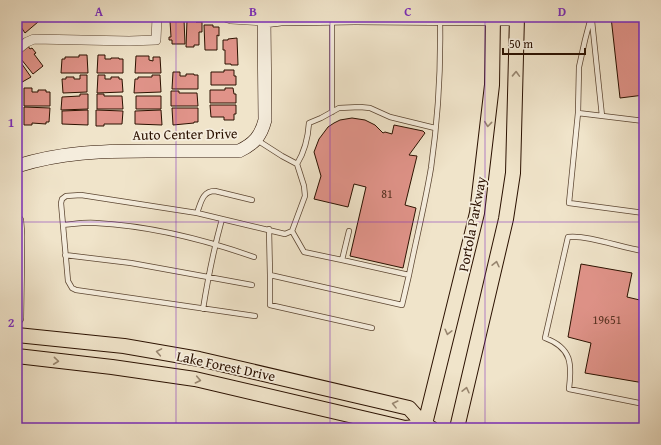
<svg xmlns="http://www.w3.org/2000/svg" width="661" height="445" viewBox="0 0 661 445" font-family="'Gentium Book Plus',serif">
<rect width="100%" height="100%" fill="#f0e4ca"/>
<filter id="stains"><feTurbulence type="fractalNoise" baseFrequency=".005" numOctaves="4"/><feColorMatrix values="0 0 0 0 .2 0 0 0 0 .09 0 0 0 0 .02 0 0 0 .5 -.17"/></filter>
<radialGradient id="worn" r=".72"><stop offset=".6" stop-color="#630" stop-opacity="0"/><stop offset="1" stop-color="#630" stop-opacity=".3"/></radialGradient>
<path fill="#e09389" stroke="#2b1100" d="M17,17H35L38,22L25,33L17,21Z
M611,17H644V95L620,98Z
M175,19H184L185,44H172V40H169V37H171L170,21H175Z
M187,20H196V22H202V32H199V45H194V47H186Z
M204,25H213V27H219V36L217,35V50H205Z
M237,38L238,65H231V64H225V50H223V40H228V39Z
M28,46L30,49L32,48L36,53L34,54L43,66L33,74L17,54Z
M79,55H87L88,73H61L62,59H65V57H79Z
M98,55H105V59H111V58H119V59H123V73H97Z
M136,56H149V60L153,61V57H160L161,73H135Z
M17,57L31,77L17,85Z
M224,70H234V76H236V85H211V72H224Z
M173,72H180V76H186V74H194V75H198V89H172Z
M80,75H87V92L63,93L62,79H66V77H74V79H80Z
M98,75H105V79H111V77H119V79H122L123,92L97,93Z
M152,75H160L161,92L134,93L135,79H138V77H152Z
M24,88H32V92H38V90H46V92H50V106H24Z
M225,88H233L234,94H236V103H210V90H225Z
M171,91H179V93H197L198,106H171Z
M80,94H88V109L61,110L62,97L80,96Z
M97,94H104V96H122L123,109H97Z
M136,96H161V109H136Z
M210,105H236V114H234V120H224V117H211Z
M24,107L50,108L49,122H46V124L32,123V125H24Z
M172,108H198V122H194V123L173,125Z
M88,110V125L62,124V111Z
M96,110L123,111L122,124H104V126H96Z
M161,110L162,125L135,124V111Z
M352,118L365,120L375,125L383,133L385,132L392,134L394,125L423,131L425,133L409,155L417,156L405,205L416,208L403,268L350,256L366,187L354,184L348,207L314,199L321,176L314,152L319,139L328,127L334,123L340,120Z
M581,264L632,273L627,297L644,301V383L585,373L591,343L568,337Z"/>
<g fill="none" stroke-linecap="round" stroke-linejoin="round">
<g stroke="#5c4632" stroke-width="6">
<path id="lane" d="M591,17L585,40L579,67L578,113L569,203L644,213
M592,21L602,116
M332,112V20
M578,113L644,121
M257,140L282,156L297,164
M197,213C201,203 202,191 215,191L252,200
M63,225C74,224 85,222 96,223C151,226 203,239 254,257
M269,229L270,275L402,305L409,275L342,260
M292,231L304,252L342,260L349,231
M644,251C621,248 590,235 568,237L545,338C572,348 572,364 569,389L644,404
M65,255L131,263L252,285
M270,275V305L372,328
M409,275C416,240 425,204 431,168C438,119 441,70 440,20
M203,309C208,278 214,248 222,219
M255,316L76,290L72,288L68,281L61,203L62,199L66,196L81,195L197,213L285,234L292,231L305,196L304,186L297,164C305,151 308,138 309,123L321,118L339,108L360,107L370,108L390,117L435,128"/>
</g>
<g stroke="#5c4632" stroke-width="10">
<path id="street" d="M225,17L231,19L264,21
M17,50L27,42L34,39L129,41L156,40L157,17"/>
</g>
<g stroke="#2b1100" stroke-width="14">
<path id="secondary" d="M264,21L281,19L355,18L517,19
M17,166C61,152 102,151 147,151C178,151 209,151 239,151C254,144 261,136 265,120L264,17
M17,221L18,236L17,318"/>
</g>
<g stroke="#2b1100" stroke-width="16">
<path id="primary" d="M17,335L124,346L199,359L409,408L425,426
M17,356L112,367L195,379L405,428L425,426L431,428
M424,428L477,213L492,85L493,17
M457,428L506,219L513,173L517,17"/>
</g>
<use href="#lane" stroke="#f5eddd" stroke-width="4.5"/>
<use href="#street" stroke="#f5eddd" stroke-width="9"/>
<use href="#secondary" stroke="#f5eddd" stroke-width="13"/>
<use href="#primary" stroke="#f0e4ca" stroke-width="14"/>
</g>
<defs><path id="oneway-chevron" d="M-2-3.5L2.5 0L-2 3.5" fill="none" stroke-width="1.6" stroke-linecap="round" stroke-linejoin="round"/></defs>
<g stroke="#97856f">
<use href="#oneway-chevron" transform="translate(516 74) rotate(-88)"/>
<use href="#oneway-chevron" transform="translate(488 124) rotate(96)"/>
<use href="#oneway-chevron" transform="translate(496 264) rotate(-77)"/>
<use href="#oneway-chevron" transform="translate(448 332) rotate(104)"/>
<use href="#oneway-chevron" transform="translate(159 352) rotate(-170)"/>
<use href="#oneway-chevron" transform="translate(56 361) rotate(6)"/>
<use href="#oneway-chevron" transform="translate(198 380) rotate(12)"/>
<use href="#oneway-chevron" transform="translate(466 390) rotate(-77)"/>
<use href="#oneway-chevron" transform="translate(395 404) rotate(-166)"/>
</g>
<path fill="none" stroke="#7b2cbf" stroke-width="1" stroke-opacity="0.55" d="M176,17V428M330,17V428M485,17V428M17,222H644"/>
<g text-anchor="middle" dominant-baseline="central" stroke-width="3.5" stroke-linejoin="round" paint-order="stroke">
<g font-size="12" fill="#583222">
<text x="387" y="193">81</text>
<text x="607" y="319">19651</text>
</g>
<g font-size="14" fill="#2b1100" stroke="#f5eddd">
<text transform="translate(185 134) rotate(-1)">Auto Center Drive</text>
<text transform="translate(472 224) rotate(-79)">Portola Parkway</text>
<text transform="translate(226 366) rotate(12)">Lake Forest Drive</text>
</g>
</g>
<rect width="661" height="445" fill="none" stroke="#f0e4ca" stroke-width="44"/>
<path d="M503 48v6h82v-6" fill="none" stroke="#2b1100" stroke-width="2"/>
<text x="509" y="48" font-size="12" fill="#2b1100" stroke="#f5eddd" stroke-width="3" paint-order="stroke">50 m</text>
<rect x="22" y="22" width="617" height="401" fill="none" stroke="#7b2cbf" stroke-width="1.5"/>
<g font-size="13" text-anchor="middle" font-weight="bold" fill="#7b2cbf">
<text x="99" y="16">A</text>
<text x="253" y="16">B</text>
<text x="408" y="16">C</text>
<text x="562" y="16">D</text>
<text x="11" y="127">1</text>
<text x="11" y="327">2</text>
</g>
<rect width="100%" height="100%" filter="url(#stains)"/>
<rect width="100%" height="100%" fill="url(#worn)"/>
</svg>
